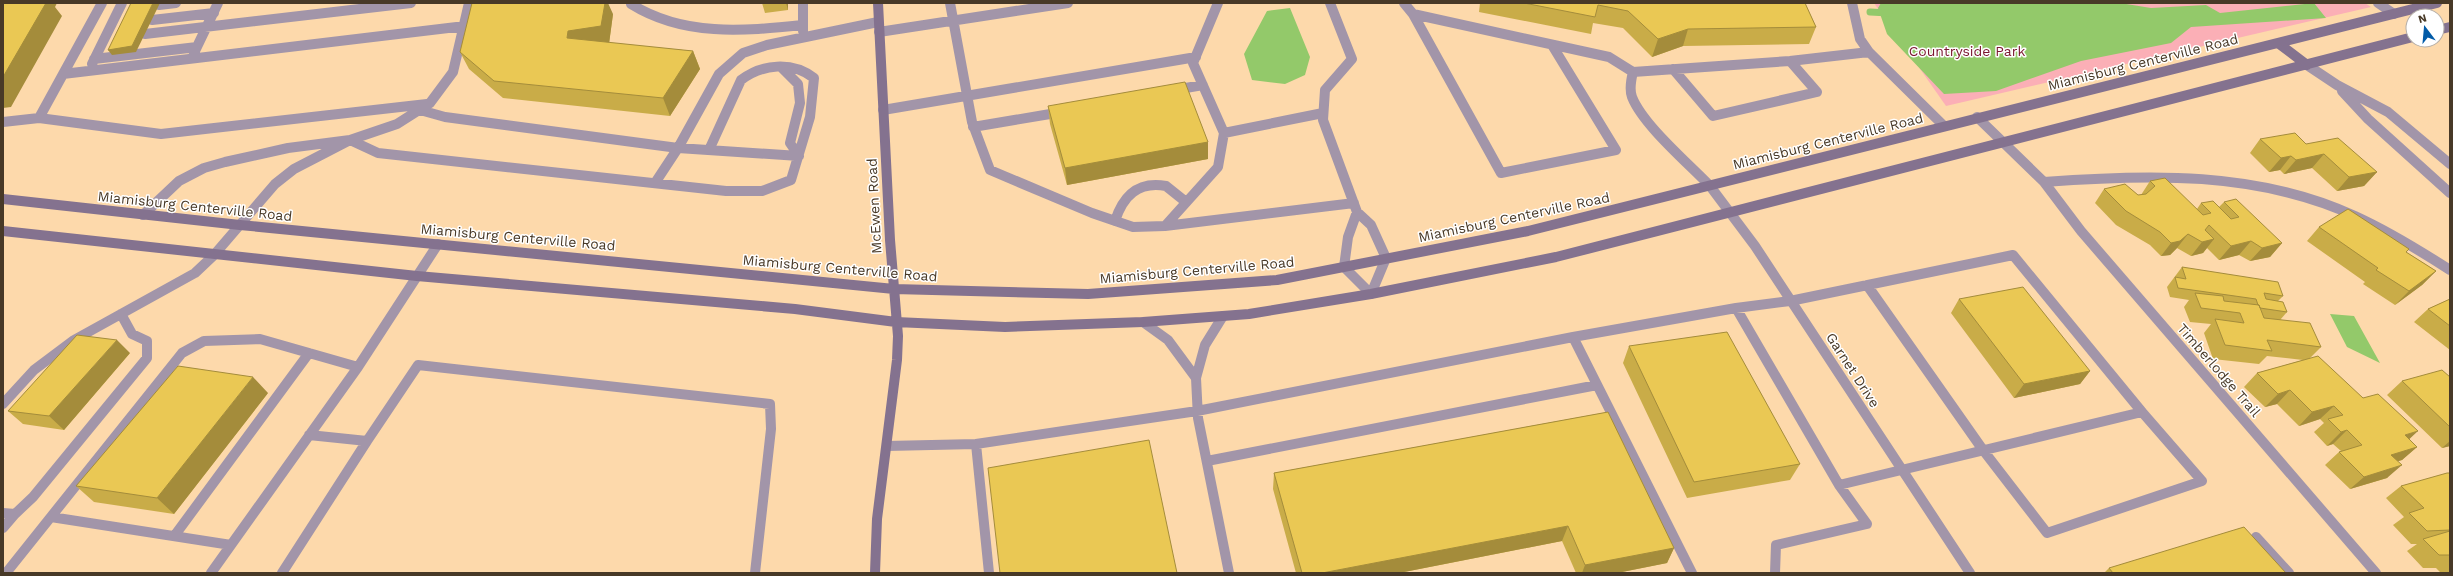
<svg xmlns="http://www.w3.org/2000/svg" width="2453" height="576" viewBox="0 0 2453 576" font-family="'Work Sans',sans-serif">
<rect width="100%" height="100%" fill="#fdd9ab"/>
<path fill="#fbafb6" d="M1874,3H2365L2371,7L1946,106Z"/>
<path fill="#93c96a" d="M1881,3H2120L2151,8L2206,5L2220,13L2314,3L2326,18L2191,27L2171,43L2081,61L1996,91L1944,94L1887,34L1878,8Z
M1290,8L1310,57L1305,75L1285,84L1252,80L1244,54L1267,11Z
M2330,314L2354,316L2380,363L2347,347Z"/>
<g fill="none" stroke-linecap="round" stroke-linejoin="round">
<path stroke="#93c96a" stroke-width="7" d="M1870,12L1889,13"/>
<path stroke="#a295a9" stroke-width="10" d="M102,3L39,118L161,134L427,104
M803,3V31
M950,3L972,122L990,170L1092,213L1133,227L1165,226L1354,203
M1218,3L1193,63L1224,133L1323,113
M1330,3L1352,59L1325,90L1323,120L1357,212
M1404,3L1413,14L1609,57L1633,72C1631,80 1629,89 1632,97C1643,125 1688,163 1710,186
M1852,3L1860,39L1869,52L1944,126
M2378,3L2394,14
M631,4C684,37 743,31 803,25
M159,5L176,3
M1413,14L1501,173L1616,150L1552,45
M152,20L214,13
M879,32L1068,3
M145,34L411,3
M194,53L218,3
M94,59L197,47
M92,64L122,3
M2307,65L2337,85L2388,112L2450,164
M781,67L798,84L800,103L790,143L799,156
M1673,69L1713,116L1817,92L1790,61
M1633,72L1790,61L1869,52
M63,74L465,26
M1174,90L1203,85
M2342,91L2368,119L2450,193
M420,110L445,117L678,148L655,183
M883,110L1196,57
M3,122L39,118
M973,127L1062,112
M799,156L678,148L719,74L743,53L767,45L878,22
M1357,212L1371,225L1386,258L1371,294L1344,267L1348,237Z
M143,215L179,181L204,168L225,162L288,148L350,140L378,153L726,191H762L791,180L810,117L814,78C792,61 762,64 741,80L709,150
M1115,221C1123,196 1138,181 1166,186L1186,202
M1165,226L1218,167L1224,133
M2013,255L2142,412L1839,485L1736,308L1790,301Z
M1867,285L1983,450L2047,533L2202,481L2142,412
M1143,322L1168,340L1196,378L1205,345L1223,316
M1573,337L1736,308
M1196,378L1198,418L1229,573
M3,404L34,370L74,340L195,273L214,255L275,184L294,169L350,140L397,124L430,103L453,72L469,3
M309,435L367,441L418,365L770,404L771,429L755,573
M976,444L1197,411L1573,337L1692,573
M887,446L976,444L989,573
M1207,461L1597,385
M3,513L15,514L3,528
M15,514L33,497L147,358V341L132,334L121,314
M51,517L231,545
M175,535L309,353
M2256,537L2289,573
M6,573L182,353L204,341L260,339L358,367
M211,573L358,367L438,244
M282,573L367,441
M1775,573L1776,545L1867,524L1839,485"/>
<path stroke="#a295a9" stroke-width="10" d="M1977,117L2044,182L2081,231L2376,573
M2044,182C2148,174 2258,171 2355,216C2388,231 2419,250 2450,270
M1710,186L1755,246L1970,573"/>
<path stroke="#84728f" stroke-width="10" d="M2437,30L2450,27
M2278,43L2307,65
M3,199L240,225L894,289L1088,294L1277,280L1528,231L2437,3
M3,231L417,276L795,309L896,322L1005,327L1143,322L1249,314L1371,294L1556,257L2413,37
M875,573L877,519L897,360L898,336L890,240L878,3"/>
</g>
<path fill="#c9ac48" d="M762,3H788V10L765,13Z
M1480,3H1805L1816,27L1809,44L1683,46L1652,57L1623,28L1593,23L1591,34L1479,12Z
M613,14L609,43L693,51L700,69L670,116L503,98L469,69L460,52Z
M1048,106L1208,142V159L1067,185L1050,124Z
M2260,139L2306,144L2377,172L2364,186L2337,191L2312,168L2284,174L2280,170L2269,172L2250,153Z
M2150,181L2197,209L2201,203L2219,207L2224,202L2282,243L2270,257L2250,261L2239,255L2219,260L2207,248L2203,253L2191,256L2177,248L2170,255L2161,256L2150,245L2116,225L2095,203L2104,189L2138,195H2141Z
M2319,227L2409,249L2406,252L2436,271L2422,285L2395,305L2363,284L2365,282L2307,241Z
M2182,267L2283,296L2278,301L2287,312L2280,320L2321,347L2310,358L2363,398L2417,447L2402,460L2398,461L2387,478L2350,489L2325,465L2339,452L2341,451L2333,444L2327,446L2314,432L2324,423L2320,419L2299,426L2277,404L2265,407L2244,387L2257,373L2303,360L2267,356L2259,364L2213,359L2204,333L2211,324L2190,322L2184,307L2189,300L2170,297L2167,287Z
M1959,299L2090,371L2080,384L2014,398L1951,313Z
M2450,299V350L2414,322L2428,309Z
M1629,346L1800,464L1790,480L1687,498L1623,363Z
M130,353L64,430L23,424L8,411Z
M2450,377V446L2442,448L2387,395L2402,381Z
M268,393L174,514L94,502L76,486Z
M1608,412L1674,548L1667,563L1617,573H1576L1562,541L1399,573H1296L1273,489L1274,473Z
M2450,473V573H2441L2436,568H2423L2407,551L2417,544H2411L2393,525L2404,517L2386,498L2401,486Z
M2109,568L2286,573H2104Z"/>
<path fill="#a48c3b" d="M38,3H57L55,7L62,16L11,107L3,108V77Z
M153,3H160L136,52L112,55L108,50Z
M605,3H608L613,14L609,44L567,38L568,31Z
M786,3H788V10Z
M1688,29L1683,46L1652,57L1658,39Z
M693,51L700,69L670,116L663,98Z
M1208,142V159L1067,185L1065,168Z
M2324,154L2312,168L2284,174L2296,160Z
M2291,156L2280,170L2269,172L2281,158Z
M2377,172L2364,186L2337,191L2349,177Z
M2188,234L2177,248L2170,255L2161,256L2171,243Z
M2214,239L2203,253L2191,256L2202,242Z
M2251,241L2239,255L2219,260L2231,246Z
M2282,243L2270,257L2250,261L2262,248Z
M2436,271L2422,285L2395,305L2409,291Z
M117,340L130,353L64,430L49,416Z
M2090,371L2080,384L2014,398L2024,384Z
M253,377L268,393L174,514L157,498Z
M2290,390L2277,404L2265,407L2278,394Z
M2334,406L2320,419L2299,426L2312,412Z
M2347,430L2333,444L2327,446L2341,432Z
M2418,431L2403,445L2405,435Z
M2450,441V446L2442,448Z
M2417,447L2402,460L2377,468L2391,455Z
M2402,465L2387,478L2350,489L2364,477Z
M1568,526L1562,541L1399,573H1322Z
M1674,548L1667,563L1617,573H1582L1585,565Z"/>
<path fill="#eac854" stroke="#a48c3b" d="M3,3H46L3,77Z
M131,3H153L132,46L108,50Z
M472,3H605L601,26L568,31L567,38L693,51L663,98L494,81L460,52Z
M1524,3H1805L1816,27L1688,29L1658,39L1628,11L1598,5L1595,17Z
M1185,82L1208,142L1065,168L1048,106Z
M2295,133L2306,144L2338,138L2377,172L2349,177L2324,154L2296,160L2291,156L2281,158L2260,139Z
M2165,178L2203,215L2211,213L2201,203L2213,201L2231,219L2239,217L2224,202L2236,199L2282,243L2262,248L2251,241L2231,246L2209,225L2205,230L2214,239L2202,242L2188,234L2180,241L2171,243L2160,232L2126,211L2104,189L2125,184L2138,195L2146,194L2155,186L2150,181Z
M2348,209L2409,249L2406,252L2436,271L2409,291L2376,270L2378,268L2319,227Z
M2182,267L2278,282L2283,296L2264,293L2266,299L2283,302L2287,312L2260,308L2259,305H2258L2256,299L2178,288L2175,277L2186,279Z
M2023,287L2090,371L2024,384L1959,299Z
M2195,293L2223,296L2224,301L2259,305L2264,318L2310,323L2321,347L2267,340L2272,351L2225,345L2215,319L2244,323L2240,313L2201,308Z
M2450,299V326L2428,309Z
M1727,332L1800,464L1694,482L1629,346Z
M77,335L117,340L49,416L8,411Z
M2318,356L2363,398L2378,394L2418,431L2405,435L2417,447L2391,455L2402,465L2364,477L2339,452L2362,445L2347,430L2341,432L2328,419L2343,415L2334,406L2312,412L2290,390L2278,394L2257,373Z
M178,366L253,377L157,498L76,486Z
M2442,370L2450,377V427L2402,381Z
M1608,412L1674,548L1585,565L1568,526L1322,573H1302L1274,473Z
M1149,440L1177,573H1000L988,468Z
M2447,473H2450V530L2427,531L2409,513L2424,508L2401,486Z
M2244,527L2286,573H2113L2109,568Z
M2450,531V555H2439L2423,539Z"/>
<g text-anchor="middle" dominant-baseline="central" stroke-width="3" stroke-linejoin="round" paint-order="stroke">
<g font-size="14" fill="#7b162f" stroke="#fff">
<text x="1967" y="51">Countryside Park</text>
</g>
<g font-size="14" fill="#483927" stroke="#fff">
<text transform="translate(2143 62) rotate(-14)">Miamisburg Centerville Road</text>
<text transform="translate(1828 141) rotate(-14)">Miamisburg Centerville Road</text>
<text transform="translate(195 206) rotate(6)">Miamisburg Centerville Road</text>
<text transform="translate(874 206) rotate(-93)">McEwen Road</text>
<text transform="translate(1514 217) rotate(-12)">Miamisburg Centerville Road</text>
<text transform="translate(518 237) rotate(5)">Miamisburg Centerville Road</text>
<text transform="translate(840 268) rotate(5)">Miamisburg Centerville Road</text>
<text transform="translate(1197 270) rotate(-5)">Miamisburg Centerville Road</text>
<text transform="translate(1853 370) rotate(57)">Garnet Drive</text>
<text transform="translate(2219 370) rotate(49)">Timberlodge Trail</text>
</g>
</g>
<rect width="2453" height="576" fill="none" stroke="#483927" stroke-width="8"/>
<g transform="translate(2425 28) rotate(344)"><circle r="19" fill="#ffffff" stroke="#b6b0a9"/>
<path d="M0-3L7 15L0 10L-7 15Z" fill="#025ba8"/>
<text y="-6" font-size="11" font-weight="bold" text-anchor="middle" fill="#483927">N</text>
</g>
</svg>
